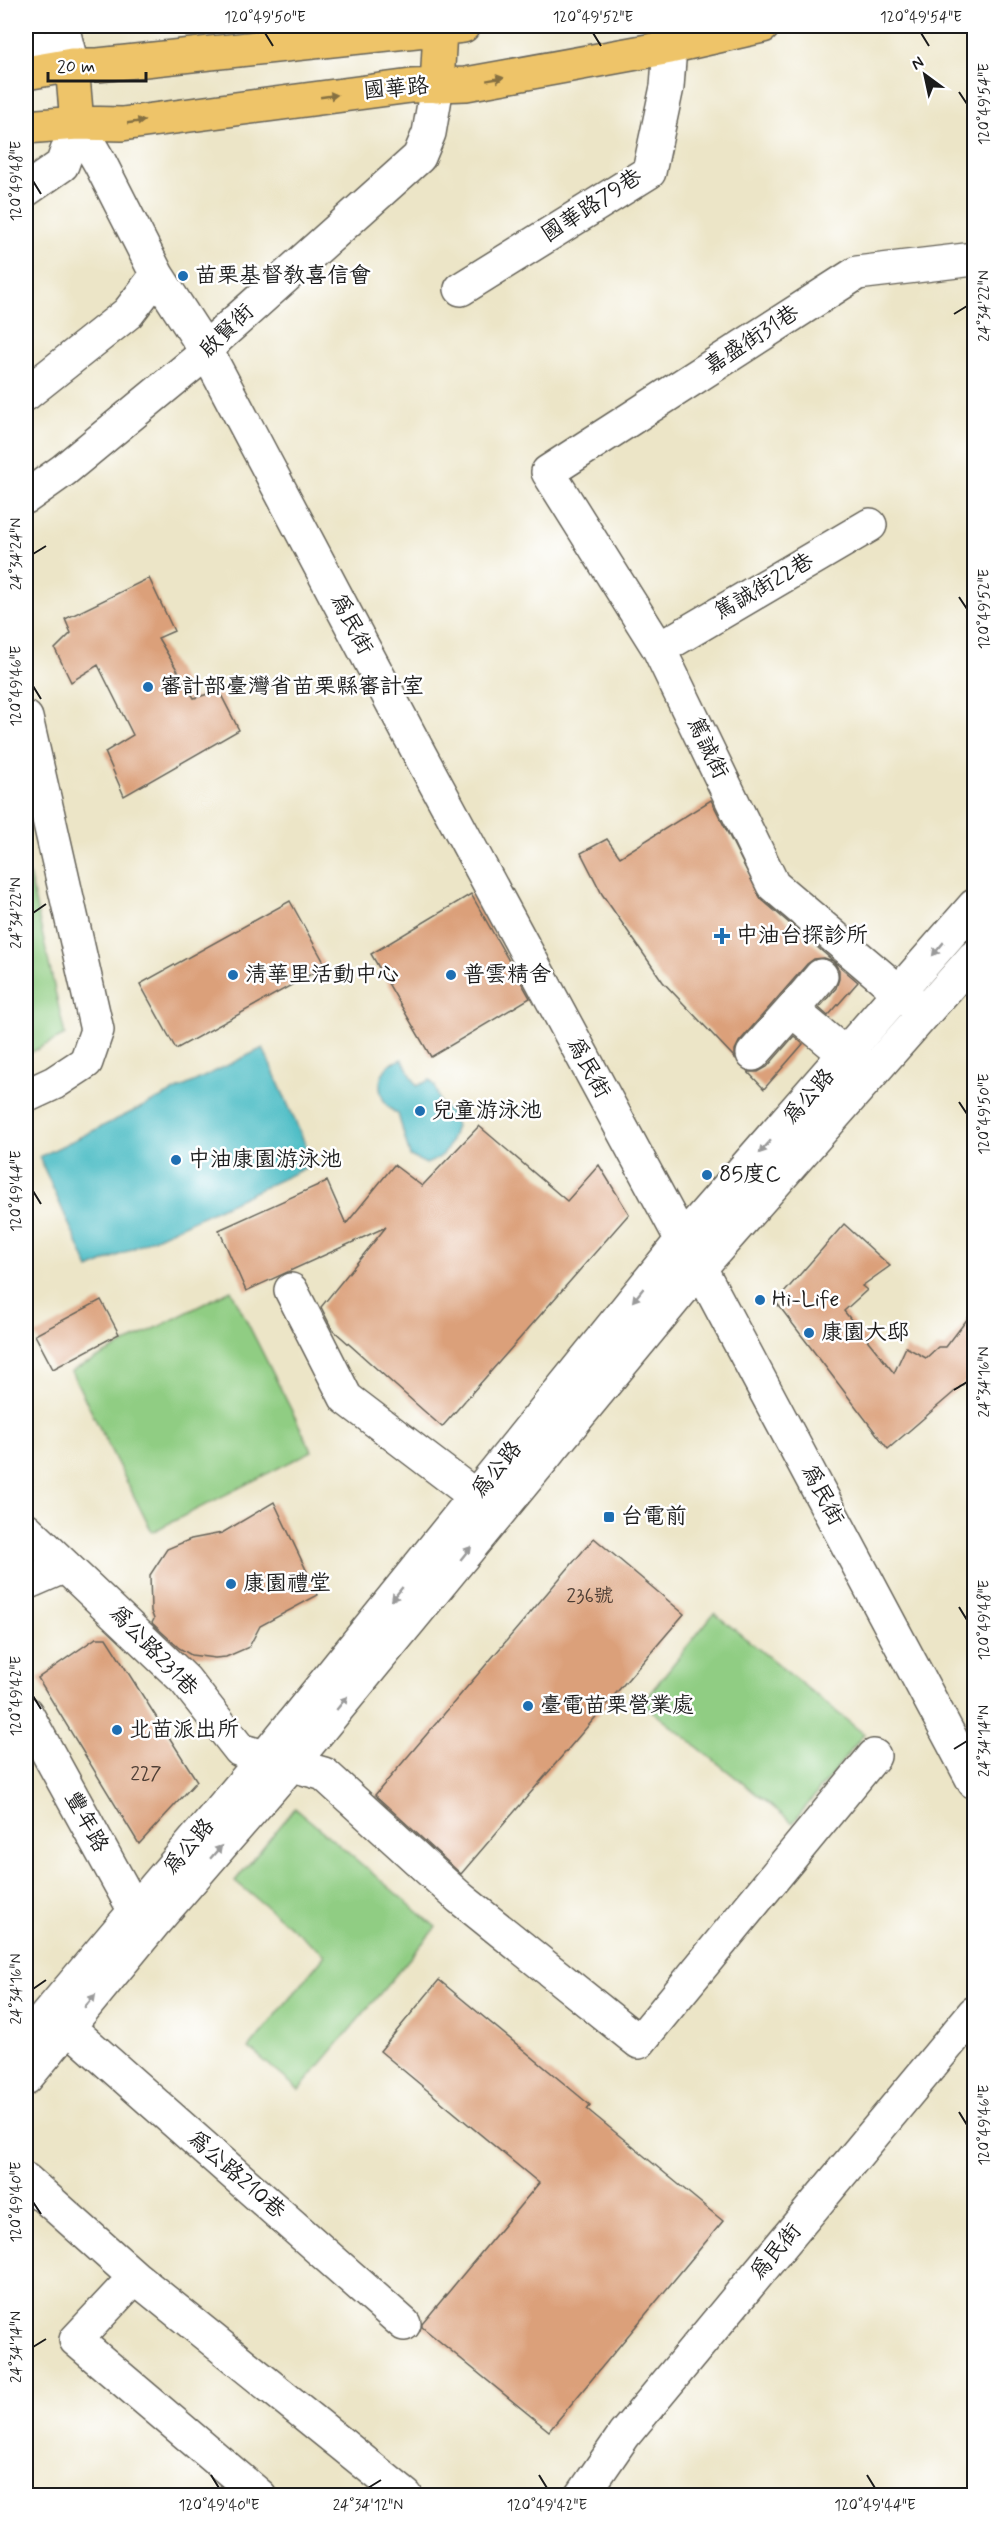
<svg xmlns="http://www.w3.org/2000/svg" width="1000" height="2521" viewBox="0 0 1000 2521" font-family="Mynerve,'LXGW WenKai TC',sans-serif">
<rect width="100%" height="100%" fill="#fff"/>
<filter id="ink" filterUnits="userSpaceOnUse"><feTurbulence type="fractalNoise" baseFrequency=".0167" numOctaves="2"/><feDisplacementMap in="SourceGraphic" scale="12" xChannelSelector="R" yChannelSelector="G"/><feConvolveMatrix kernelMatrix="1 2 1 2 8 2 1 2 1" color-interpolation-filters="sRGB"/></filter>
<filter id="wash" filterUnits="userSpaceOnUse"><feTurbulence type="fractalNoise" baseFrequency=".008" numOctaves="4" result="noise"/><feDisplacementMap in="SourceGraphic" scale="24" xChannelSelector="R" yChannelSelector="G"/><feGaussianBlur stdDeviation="1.35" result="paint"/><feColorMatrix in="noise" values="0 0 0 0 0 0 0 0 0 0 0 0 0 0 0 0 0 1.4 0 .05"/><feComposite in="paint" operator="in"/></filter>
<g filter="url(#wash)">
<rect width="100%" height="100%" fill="#ece5c7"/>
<path fill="#90cd83" stroke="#567450" stroke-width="1.5" d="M26,861L65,1035L26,1055Z
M231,1290L312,1451L152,1532L71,1371Z
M714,1613L864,1734L793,1823L642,1703Z
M295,1808L436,1927L299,2090L249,2048L325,1955L235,1881Z"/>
<path fill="#50bec6" stroke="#366d71" stroke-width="1.5" d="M263,1048L314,1164L89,1269L39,1157Z
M402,1059L417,1086L430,1080L435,1086L440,1103L451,1113L456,1126C449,1146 448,1156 426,1164L410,1156L398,1114C380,1105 373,1081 389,1065C391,1062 398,1061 402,1059Z"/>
<g id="blocks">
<path fill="#dba07a" d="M149,578L174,631L158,638L194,698L219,691L239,730L124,796L105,752L133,735L98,665L71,682L55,649L71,633L65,619Z
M711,800L761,899L858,982L828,1016L819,1008L836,988L839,979V970L833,961L824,958L814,959L807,964L739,1042L735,1050V1058L663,982L602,894L581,853L607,839L620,857Z
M471,894L530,998L431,1057L371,954Z
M290,901L326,966L176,1049L140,984Z
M794,1036L803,1044L764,1089L748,1072H758L767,1067Z
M479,1126L567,1201L599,1165L629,1214L442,1427L332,1329L321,1307L386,1227L246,1291L219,1230L327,1181L346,1224L394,1165L422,1186Z
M844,1224L890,1266L862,1286L867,1290L844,1311L894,1373L906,1347L926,1358L938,1347H946L975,1309V1374L888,1449L776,1302Z
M101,1300L119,1334L53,1369L35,1335Z
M274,1502L318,1595L260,1626L249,1647L226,1657L215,1658L191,1655L179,1648L152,1623L154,1619L151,1611L150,1575L167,1549L191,1539L222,1533Z
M594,1538L684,1614L461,1874L375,1795Z
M96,1638H106L197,1781L139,1844L38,1678Z
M439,1980L590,2105L587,2109L723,2221L549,2431L422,2327V2324L539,2183L380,2051Z"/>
</g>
</g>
<g filter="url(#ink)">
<use href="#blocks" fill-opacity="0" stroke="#656258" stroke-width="1.5"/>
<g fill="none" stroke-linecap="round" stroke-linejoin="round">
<g stroke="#656258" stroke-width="36">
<path id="minor" d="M62,26L72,65
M26,39L72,65
M77,123L100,163L157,275L207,352L420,755L682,1240L700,1268L974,1782
M26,190L62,165L77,123
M461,289L649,172L667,87L670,47
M26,394L128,313L157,275
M26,497L64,470L207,352L217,338L419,157L429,133L437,86
M659,649L870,525
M26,718L97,1030L86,1062L54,1083L26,1096
M917,1007L773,885L659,649L548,472L857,273L974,259
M792,1010L821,976
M753,1054L792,1010L846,1055
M291,1290L346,1398L492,1509
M26,1529L185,1680L240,1750L324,1774L460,1898L639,2042L874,1756
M26,1583L65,1566
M26,1713L135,1911L152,1923
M68,2027L404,2324
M26,2040L265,1757L682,1240L974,906
M26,2078L153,1924L290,1766L700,1268L974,957
M26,2180L135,2277L406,2496
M135,2277L76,2340L260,2496
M582,2496L624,2435L974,2013"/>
</g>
<g stroke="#656258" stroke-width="36">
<path id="major" d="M72,65L77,123
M26,73L72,65H98L463,26
M437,86L440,29
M26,127L77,123L122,124L411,86L466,84L670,47L763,26"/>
</g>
<use href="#minor" stroke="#fff" stroke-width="33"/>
<use href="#major" stroke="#eec469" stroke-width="33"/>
</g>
<defs><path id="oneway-solid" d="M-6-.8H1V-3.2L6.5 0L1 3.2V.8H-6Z" transform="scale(1.5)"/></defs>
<g fill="#857042">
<use href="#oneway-solid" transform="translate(495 79) rotate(-10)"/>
<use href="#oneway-solid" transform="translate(329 96) rotate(-8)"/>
<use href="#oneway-solid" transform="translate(136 122) rotate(-8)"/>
</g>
<g fill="#999">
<use href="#oneway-solid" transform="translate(938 949) rotate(130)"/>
<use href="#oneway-solid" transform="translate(765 1147) rotate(131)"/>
<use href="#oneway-solid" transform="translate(638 1295) rotate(129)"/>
<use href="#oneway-solid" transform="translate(466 1553) rotate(-51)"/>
<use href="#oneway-solid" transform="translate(397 1594) rotate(129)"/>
<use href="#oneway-solid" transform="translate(342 1703) rotate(-51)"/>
<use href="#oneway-solid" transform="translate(216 1852) rotate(-49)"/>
<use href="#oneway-solid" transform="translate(90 2001) rotate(-50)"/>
</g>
</g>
<path fill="none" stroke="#1c1c1c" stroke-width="2" d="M265,33L273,46M593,33L601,46M921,33L929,46M959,92L967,104M33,181L41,194M954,314L967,306M33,554L46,546M959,597L967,609M33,686L41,699M33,913L46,904M959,1102L967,1114M33,1191L41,1204M954,1390L967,1382M959,1607L967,1620M33,1696L41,1709M954,1749L967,1741M33,1989L46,1980M959,2112L967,2125M33,2202L41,2214M33,2347L46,2339M211,2475L219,2488M539,2475L547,2488M867,2475L875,2488M368,2488L381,2480"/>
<g fill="#1f6fb2" stroke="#fff" stroke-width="2">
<circle cx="183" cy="276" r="6"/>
<circle cx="148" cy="687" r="6"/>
<path d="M719 927h6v6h6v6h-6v6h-6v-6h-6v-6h6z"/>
<circle cx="233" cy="975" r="6"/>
<circle cx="451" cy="975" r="6"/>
<circle cx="420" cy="1111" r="6"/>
<circle cx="176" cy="1160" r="6"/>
<circle cx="707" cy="1175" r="6"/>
<circle cx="760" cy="1300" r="6"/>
<circle cx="809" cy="1333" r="6"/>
<rect x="603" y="1511" width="12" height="12" rx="3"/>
<circle cx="231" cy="1584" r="6"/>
<circle cx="528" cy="1706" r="6"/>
<circle cx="117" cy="1730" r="6"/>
</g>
<g text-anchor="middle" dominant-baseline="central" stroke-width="5" stroke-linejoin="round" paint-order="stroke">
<g font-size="20" fill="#4c3d34">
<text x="590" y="1596">236號</text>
<text x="146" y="1774">227</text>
</g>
<g font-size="22" fill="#1c1c1c" stroke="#fff">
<text transform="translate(396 89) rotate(-5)">國華路</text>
<text transform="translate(592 206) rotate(-33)">國華路79巷</text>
<text transform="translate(227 331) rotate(-44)">啟賢街</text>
<text transform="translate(752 340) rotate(-33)">嘉盛街31巷</text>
<text transform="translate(764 587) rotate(-30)">篤誠街22巷</text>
<text transform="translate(351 624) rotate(62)">為民街</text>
<text transform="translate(707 748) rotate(64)">篤誠街</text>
<text transform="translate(588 1068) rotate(61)">為民街</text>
<text transform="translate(809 1097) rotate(-49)">為公路</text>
<text transform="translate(497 1470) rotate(-51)">為公路</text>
<text transform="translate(822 1495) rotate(62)">為民街</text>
<text transform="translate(153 1651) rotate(46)">為公路231巷</text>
<text transform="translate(86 1822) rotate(61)">豐年路</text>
<text transform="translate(189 1847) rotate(-50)">為公路</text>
<text transform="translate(236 2175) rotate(41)">為公路210巷</text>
<text transform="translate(776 2252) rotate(-50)">為民街</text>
</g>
<g font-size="22" fill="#1c1c1c" stroke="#fff" text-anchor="start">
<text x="195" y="276">苗栗基督教喜信會</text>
<text x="160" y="687">審計部臺灣省苗栗縣審計室</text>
<text x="736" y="936">中油台探診所</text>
<text x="245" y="975">清華里活動中心</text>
<text x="463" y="975">普雲精舍</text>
<text x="432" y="1111">兒童游泳池</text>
<text x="188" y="1160">中油康園游泳池</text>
<text x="719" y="1175">85度C</text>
<text x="772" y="1300">Hi-Life</text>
<text x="821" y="1333">康園大邸</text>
<text x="621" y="1517">台電前</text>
<text x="243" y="1584">康園禮堂</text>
<text x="540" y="1706">臺電苗栗營業處</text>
<text x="129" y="1730">北苗派出所</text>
</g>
</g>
<rect width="1000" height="2521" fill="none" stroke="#fff" stroke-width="66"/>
<g transform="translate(925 75) rotate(327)" stroke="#ffffff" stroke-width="4.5" paint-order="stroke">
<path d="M0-4.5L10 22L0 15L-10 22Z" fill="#1c1c1c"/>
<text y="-9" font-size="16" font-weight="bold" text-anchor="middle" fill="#1c1c1c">N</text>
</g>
<path d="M48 72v9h98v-9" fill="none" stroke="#1c1c1c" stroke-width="3"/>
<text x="57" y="72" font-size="18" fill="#1c1c1c" stroke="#ffffff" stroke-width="4.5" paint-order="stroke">20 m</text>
<rect x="33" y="33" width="934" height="2455" fill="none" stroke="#1c1c1c" stroke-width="2"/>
<g font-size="15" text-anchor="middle" fill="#1c1c1c">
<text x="265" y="22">120°49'50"E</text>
<text x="593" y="22">120°49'52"E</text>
<text x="921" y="22">120°49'54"E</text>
<text transform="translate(984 104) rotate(-90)" y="5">120°49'54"E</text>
<text transform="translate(16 181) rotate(-90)" y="5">120°49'48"E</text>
<text transform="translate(984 306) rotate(-90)" y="5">24°34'22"N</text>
<text transform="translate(16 554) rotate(-90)" y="5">24°34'24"N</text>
<text transform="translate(984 609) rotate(-90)" y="5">120°49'52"E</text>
<text transform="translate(16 686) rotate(-90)" y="5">120°49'46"E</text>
<text transform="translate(16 913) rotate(-90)" y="5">24°34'22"N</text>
<text transform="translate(984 1114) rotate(-90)" y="5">120°49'50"E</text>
<text transform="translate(16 1191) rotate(-90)" y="5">120°49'44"E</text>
<text transform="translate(984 1382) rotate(-90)" y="5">24°34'16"N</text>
<text transform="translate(984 1620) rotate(-90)" y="5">120°49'48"E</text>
<text transform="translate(16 1696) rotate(-90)" y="5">120°49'42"E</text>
<text transform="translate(984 1741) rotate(-90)" y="5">24°34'14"N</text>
<text transform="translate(16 1989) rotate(-90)" y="5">24°34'16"N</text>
<text transform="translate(984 2125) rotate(-90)" y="5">120°49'46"E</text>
<text transform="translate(16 2202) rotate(-90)" y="5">120°49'40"E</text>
<text transform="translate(16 2347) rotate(-90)" y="5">24°34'14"N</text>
<text x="219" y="2510">120°49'40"E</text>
<text x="368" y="2510">24°34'12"N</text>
<text x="547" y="2510">120°49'42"E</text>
<text x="875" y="2510">120°49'44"E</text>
</g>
</svg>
